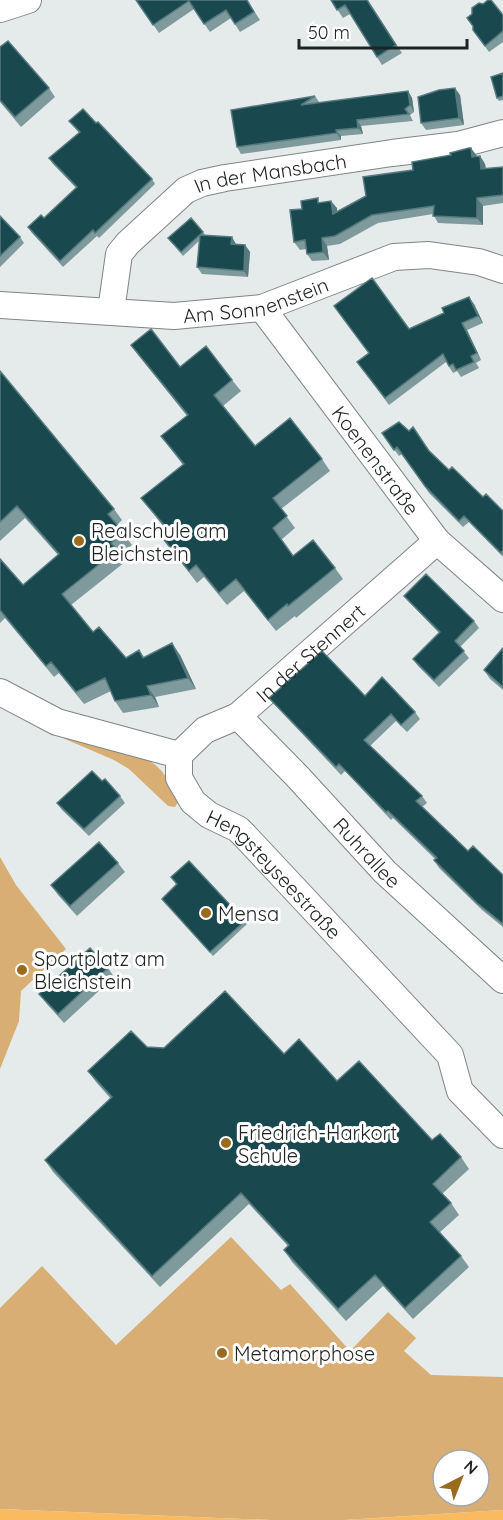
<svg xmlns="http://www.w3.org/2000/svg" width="503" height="1520" viewBox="0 0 503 1520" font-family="Quicksand,sans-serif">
<rect width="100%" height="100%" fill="#e5ebeb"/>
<path fill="#d9ae75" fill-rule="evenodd" d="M63,736L141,756C165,768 167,779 179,801L175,807L168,806L129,769L114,760L65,739Z
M0,857L16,885L66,949L21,991L19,1021L0,1069Z
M231,1237L281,1290L290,1284L350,1351L388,1312L416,1338L404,1351L431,1375L503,1377V1510L344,1520H271L0,1509V1308L42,1266L116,1345ZM443,1460H479V1496H443Z"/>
<path fill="#f9ba60" d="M0,1509L266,1520H271H0Z
M503,1510V1520H344Z"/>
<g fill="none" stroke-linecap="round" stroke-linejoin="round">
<g stroke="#7f8586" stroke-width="28">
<g id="street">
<path d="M0,9L28,0"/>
<path id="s1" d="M0,305L174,316L262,308L394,257L429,255L479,262L503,270"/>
<path id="s2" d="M262,308L437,541L503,599"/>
<path id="s3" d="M111,311L119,254L128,243L186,190L202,183L225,178L392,153L458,145L503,133"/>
<path d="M0,692L57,722L179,755"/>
<path id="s4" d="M238,716L297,776L385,872L503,980"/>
<path id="s5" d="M179,755V778L193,802L209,815L238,829L245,836L450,1055L460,1091L503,1135"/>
<path id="s6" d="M179,755L205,730L238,716L437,541"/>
</g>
</g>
<use href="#street" stroke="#fff" stroke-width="26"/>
</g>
<path fill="#7f9a9d" d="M136,0H247L260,20L240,32L231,18L210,32L194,9L159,33Z
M331,0H368L402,53L382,65L350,14L343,18Z
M503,15V42L489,52L473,30V26L467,18Z
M0,47L49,88L55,97L21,127L0,102Z
M503,73V100L499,101L497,98Z
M408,91L412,98L414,112L410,115L413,121L361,126L363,134L341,136V140L241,154L237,147L315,96L319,102L318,103Z
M460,95L464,125L426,130L421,123Z
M69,121L96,123L152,179L155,184L99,238L97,236L63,267L32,233L28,227L44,218L76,188L53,164L49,158L79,133Z
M477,156H480L485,164L486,169L503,167V203L483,206V225L438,223L433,214L378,223L340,244L327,246L329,260L312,261L307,254L306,249L300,250L294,242L302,209L321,202L337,208V212L413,170Z
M0,216L20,237L24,243L0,267Z
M203,232L205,235L236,244L245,245L250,252L248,277L202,274L197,267L199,241L183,256L168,238Z
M474,304L483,323L467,330L481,360L476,363L479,368L461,377L457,371L453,373L446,362L389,405L357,362L409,329Z
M131,345L180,367L232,380L241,391L223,406L255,446L322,459L330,471L281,509L295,528L281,540L293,556L335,568L343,579L296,618L295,616L276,631L244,591L227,605L204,577L197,583L157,531L163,526L141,498L183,465L161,436L187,416L139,356Z
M0,371L114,509L122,520L117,525L132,545L120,554L125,562L71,605L93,632L126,658L139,650L144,657L180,655L196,689L155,697L159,707L123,713L115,701L111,691L84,704L59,673L54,677L5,618L0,623V559L23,585L58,555L25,518L0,541Z
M382,433L430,451L449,470L483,497L503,511V557L469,522L463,527L429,493L402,454L399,456Z
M404,596L474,621L479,628L460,647L469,658L439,687L418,666L413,659L439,633L409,602Z
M503,648V690L490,679L484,670Z
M365,696L415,712L420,719L407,732L396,721L370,746L422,796L427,803L422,807L468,851L503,875V927L482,910L439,868L434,860L435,859L393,818L391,820L345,771L341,775L275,705L269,698Z
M102,781L120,796L125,803L89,836L62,810L57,803Z
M118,863L125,872L77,916L58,895L51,885Z
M171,877L245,921L247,924L213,956L162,899L177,885Z
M108,968L114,977L64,1023L46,1003L39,994Z
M147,1047L284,1054L337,1081L432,1140L461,1157L469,1169L442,1194L451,1203L459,1215L439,1233L461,1256L469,1267L413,1319L383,1286L346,1321L292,1262L284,1250L288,1246L249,1204L160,1287L53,1172L45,1160L111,1099L96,1082L88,1071Z"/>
<path fill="#567a7e" d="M455,88L460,95L464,125L459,118Z
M408,91L412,98L414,112L410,105Z
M357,120L361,126L363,134L358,128Z
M336,130L341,136V140L337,133Z
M471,148L477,156L472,157Z
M480,156L485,164L487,177L481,169Z
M477,198L483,206V225L477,218Z
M331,201L337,208L338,222L333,214Z
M232,237L236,244H231Z
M322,238L327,246L329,260L323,252Z
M245,245L250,252L248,277L244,271Z
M469,297L474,304L483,323L478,316Z
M462,323L467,330L481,360L477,353Z
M172,643L180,655L196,689L188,678Z
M147,686L155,697L159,707L151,695Z"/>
<path fill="#19494f" stroke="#567a7e" stroke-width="1.5" d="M136,0H247L254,12L235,24L226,10L204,24L189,1L153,25Z
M331,0H367L396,45L377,57L345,5L337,10Z
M488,0H491L503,15V31L485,46L473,30V26L467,18L472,14V8L479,3L483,4Z
M8,41L49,88L15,117L0,100V47Z
M503,73V96L497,98L491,77Z
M455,88L459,118L421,123L418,97L439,90Z
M408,91L410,105L405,109L409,114L357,120L358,128L336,130L337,133L237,147L231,110L315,96L301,105Z
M83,109L96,123L98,122L152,179L95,233L93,230L60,261L28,227L41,215L44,218L77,187L49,158L80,132L69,121Z
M469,148H471L472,157L480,156L481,169L503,167V195L477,198V218L433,216L434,206L372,215L335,236L322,238L323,252L307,254L305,240L294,242L290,210L302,209L301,201L318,198V203L331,201L333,214L366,196L363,177L413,170L412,162L451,155L450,153Z
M0,216L20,237L0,256Z
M191,218L203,232L181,252L168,238Z
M200,235L232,237L231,244L245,245L244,271L197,267Z
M372,278L409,329L444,313L442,308L469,297L478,316L462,323L477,353L471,356L474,362L456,370L453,364L449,366L443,354L385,398L357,362L369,353L334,306Z
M151,329L180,367L206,346L232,380L214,395L255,446L290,418L322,459L273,498L287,516L273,528L293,556L313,540L335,568L288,606L287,604L268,620L236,579L219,593L196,565L189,571L157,531L164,525L141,498L184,464L161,436L188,415L131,345Z
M0,371L114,509L108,514L124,533L111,543L117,550L62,594L93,632L99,627L126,658L139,650L143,658L172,643L188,678L147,686L151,695L115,701L105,678L76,692L51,662L46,666L0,610V559L23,585L59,554L17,506L0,522Z
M399,422L409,431L413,427L429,451L449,470L452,467L483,497L486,494L503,511V550L501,553L464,516L459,521L425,486L397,447L394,450L382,433Z
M426,574L474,621L455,641L464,651L434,680L413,659L440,632L404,596Z
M503,648V687L484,670Z
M322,651L365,696L382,677L415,712L401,725L391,714L364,740L422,796L416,801L468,851L473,846L503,875V924L477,903L434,860L437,858L388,811L386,812L339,764L336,767L269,698Z
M92,771L102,781L105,779L120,796L84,829L57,803Z
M99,842L118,863L70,906L51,885Z
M189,861L245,921L210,952L162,899L177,884L171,877Z
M90,948L108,968L58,1014L39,994Z
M225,991L284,1054L299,1039L337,1081L359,1061L432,1140L440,1134L461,1157L433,1184L451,1203L430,1222L461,1256L405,1308L375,1275L338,1309L284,1250L289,1245L241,1193L152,1276L45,1160L112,1097L88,1071L131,1031L147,1047L164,1048Z"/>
<g fill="#9a6a1d" stroke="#fff" stroke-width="2">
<circle cx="79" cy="541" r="6"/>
<circle cx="206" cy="913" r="6"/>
<circle cx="22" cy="970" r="6"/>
<circle cx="226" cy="1143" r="6"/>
<circle cx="222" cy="1353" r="6"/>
</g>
<g text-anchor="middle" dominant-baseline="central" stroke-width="6" stroke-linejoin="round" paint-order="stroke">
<g font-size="20" fill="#1f2222" stroke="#fff">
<text stroke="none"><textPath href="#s3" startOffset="237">In der Mansbach</textPath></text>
<text stroke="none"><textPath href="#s1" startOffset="258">Am Sonnenstein</textPath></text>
<text stroke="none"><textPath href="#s2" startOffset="190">Koenenstraße</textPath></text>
<text stroke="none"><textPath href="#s6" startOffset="168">In der Stennert</textPath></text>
<text stroke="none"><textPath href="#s4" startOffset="188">Ruhrallee</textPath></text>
<text stroke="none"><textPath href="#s5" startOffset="160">Hengsteyseestraße</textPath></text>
</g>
<g font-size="20" fill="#1f2222" stroke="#fff" text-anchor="start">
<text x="91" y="530">Realschule am<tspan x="91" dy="23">Bleichstein</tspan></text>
<text x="218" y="913">Mensa</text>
<text x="34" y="958">Sportplatz am<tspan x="34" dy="23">Bleichstein</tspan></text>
<text x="238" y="1132">Friedrich-Harkort<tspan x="238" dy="23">Schule</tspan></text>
<text x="234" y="1353">Metamorphose</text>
</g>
</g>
<g transform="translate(461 1478) rotate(42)"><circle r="28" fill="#ffffff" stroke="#a5a7a7" stroke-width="1.5"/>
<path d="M0-4.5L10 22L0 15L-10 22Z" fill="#9a6a1d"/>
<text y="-9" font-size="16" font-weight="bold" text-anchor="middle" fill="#1f2222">N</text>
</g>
<path d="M299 39v9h168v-9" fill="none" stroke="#1f2222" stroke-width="3"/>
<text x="308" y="39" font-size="18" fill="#1f2222" stroke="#ffffff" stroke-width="4.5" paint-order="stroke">50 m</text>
</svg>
